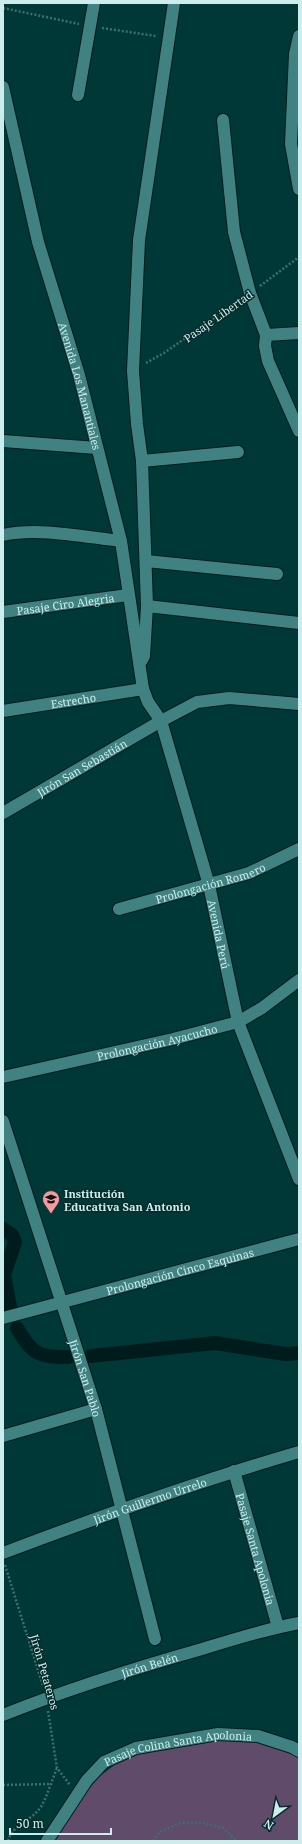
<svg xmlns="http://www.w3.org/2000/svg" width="302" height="1844" viewBox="0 0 302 1844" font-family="'Noto Serif',serif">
<rect width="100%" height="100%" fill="#003838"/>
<path fill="#604b6a" d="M213,1740H257L299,1757V1841H54L86,1792L100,1776L116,1764L137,1754Z"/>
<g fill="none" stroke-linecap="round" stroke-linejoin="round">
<path stroke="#001b1b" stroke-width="14" d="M3,1229L12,1235L15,1242L4,1275L10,1307
M17,1328C32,1354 38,1357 68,1357
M91,1356L215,1343L286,1354L299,1353"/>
<g stroke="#071c1c" stroke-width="14">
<g id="minor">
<path d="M299,36L295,54L291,144L299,189"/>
<path id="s1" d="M3,87L38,242L79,375L121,541L143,689L148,702L161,721L209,885L238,1022L299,1179"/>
<path d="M78,95L94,3"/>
<path d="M223,120L234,232L250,293L266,335L265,346L268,361L299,431"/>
<path d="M266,335L299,333"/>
<path d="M3,441L97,448"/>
<path d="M142,461L238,452"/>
<path d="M3,535C39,527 84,537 121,541"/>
<path d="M146,561L277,574"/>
<path d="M147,606L299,623"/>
<path id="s2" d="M3,612L128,595"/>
<path d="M142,660L144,656L147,606L142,461L137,424L133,371L139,240L174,3"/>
<path id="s3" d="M3,711L143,689"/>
<path id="s4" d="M3,813L161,721L197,702L229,698L299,704"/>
<path id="s5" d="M119,909L249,873L299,849"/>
<path id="s6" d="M3,1077L173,1039L238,1022L262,1008L299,980"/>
<path id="s7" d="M3,1121L96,1409L155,1639"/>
<path id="s8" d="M3,1318L299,1239"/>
<path d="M3,1436L96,1409"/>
<path id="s9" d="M234,1471L278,1627"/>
<path id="s10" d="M3,1553C101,1516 199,1481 299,1452"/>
<path id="s11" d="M3,1715C68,1689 135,1668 202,1649C234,1639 266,1629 299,1623"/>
<path id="s12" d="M47,1841L87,1780L104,1762L136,1748L218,1734L258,1736L292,1747L299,1751"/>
</g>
</g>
<path stroke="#3e6f6e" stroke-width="2.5" stroke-dasharray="2 2" stroke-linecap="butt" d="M3,8L79,24
M102,28L156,36
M260,286L299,257
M146,363L164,353L240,300
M5,1565L43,1686
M48,1711L57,1768L70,1785
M3,1785L50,1784
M8,1841C13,1823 33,1821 42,1805C48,1794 52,1780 57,1768
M153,1841L160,1832L180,1823H203L223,1828L237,1841"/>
<use href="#minor" stroke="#408281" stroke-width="12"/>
</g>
<defs>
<g id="school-pin" transform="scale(0.9)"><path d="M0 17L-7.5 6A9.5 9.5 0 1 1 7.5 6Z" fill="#f49aa1" stroke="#072c2c"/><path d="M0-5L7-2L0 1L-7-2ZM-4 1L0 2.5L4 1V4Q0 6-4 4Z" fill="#111"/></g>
</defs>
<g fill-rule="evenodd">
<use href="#school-pin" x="51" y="1199"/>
</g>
<g text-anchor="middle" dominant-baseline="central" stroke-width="3" stroke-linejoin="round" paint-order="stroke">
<g font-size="11" fill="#cdedec" stroke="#072c2c">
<text transform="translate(218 316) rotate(-35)">Pasaje Libertad</text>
<text stroke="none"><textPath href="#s1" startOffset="309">Avenida Los Manantiales</textPath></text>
<text stroke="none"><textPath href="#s2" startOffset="63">Pasaje Ciro Alegria</textPath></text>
<text stroke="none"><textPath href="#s3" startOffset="71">Estrecho</textPath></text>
<text stroke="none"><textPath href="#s4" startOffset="91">Jirón San Sebastián</textPath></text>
<text stroke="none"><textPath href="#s5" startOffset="95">Prolongación Romero</textPath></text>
<text stroke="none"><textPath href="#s1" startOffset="877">Avenida Perú</textPath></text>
<text stroke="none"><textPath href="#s6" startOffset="158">Prolongación Ayacucho</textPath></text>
<text stroke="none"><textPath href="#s8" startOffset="183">Prolongación Cinco Esquinas</textPath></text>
<text stroke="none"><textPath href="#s7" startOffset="270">Jirón San Pablo</textPath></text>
<text stroke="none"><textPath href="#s10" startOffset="156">Jirón Guillermo Urrelo</textPath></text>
<text stroke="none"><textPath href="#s9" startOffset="81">Pasaje Santa Apolonia</textPath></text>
<text stroke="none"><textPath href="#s11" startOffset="155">Jirón Belén</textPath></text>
<text transform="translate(45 1672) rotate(74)">Jirón Petateros</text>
<text stroke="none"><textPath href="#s12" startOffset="174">Pasaje Colina Santa Apolonia</textPath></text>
</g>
<g font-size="11" font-weight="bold" fill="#cdedec" stroke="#072c2c" text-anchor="start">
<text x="64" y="1193">Institución<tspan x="64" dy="13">Educativa San Antonio</tspan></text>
</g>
</g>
<rect width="302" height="1844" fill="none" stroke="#cdedec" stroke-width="8"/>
<g transform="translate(274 1816) rotate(212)" stroke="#072c2c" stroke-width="3" paint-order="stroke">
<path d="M0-3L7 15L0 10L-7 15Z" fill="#cdedec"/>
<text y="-6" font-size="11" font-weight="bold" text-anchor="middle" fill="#cdedec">N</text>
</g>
<path d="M10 1828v6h101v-6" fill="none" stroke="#cdedec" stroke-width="2"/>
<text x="16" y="1828" font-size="12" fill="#cdedec" stroke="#072c2c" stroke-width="3" paint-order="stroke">50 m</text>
</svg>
